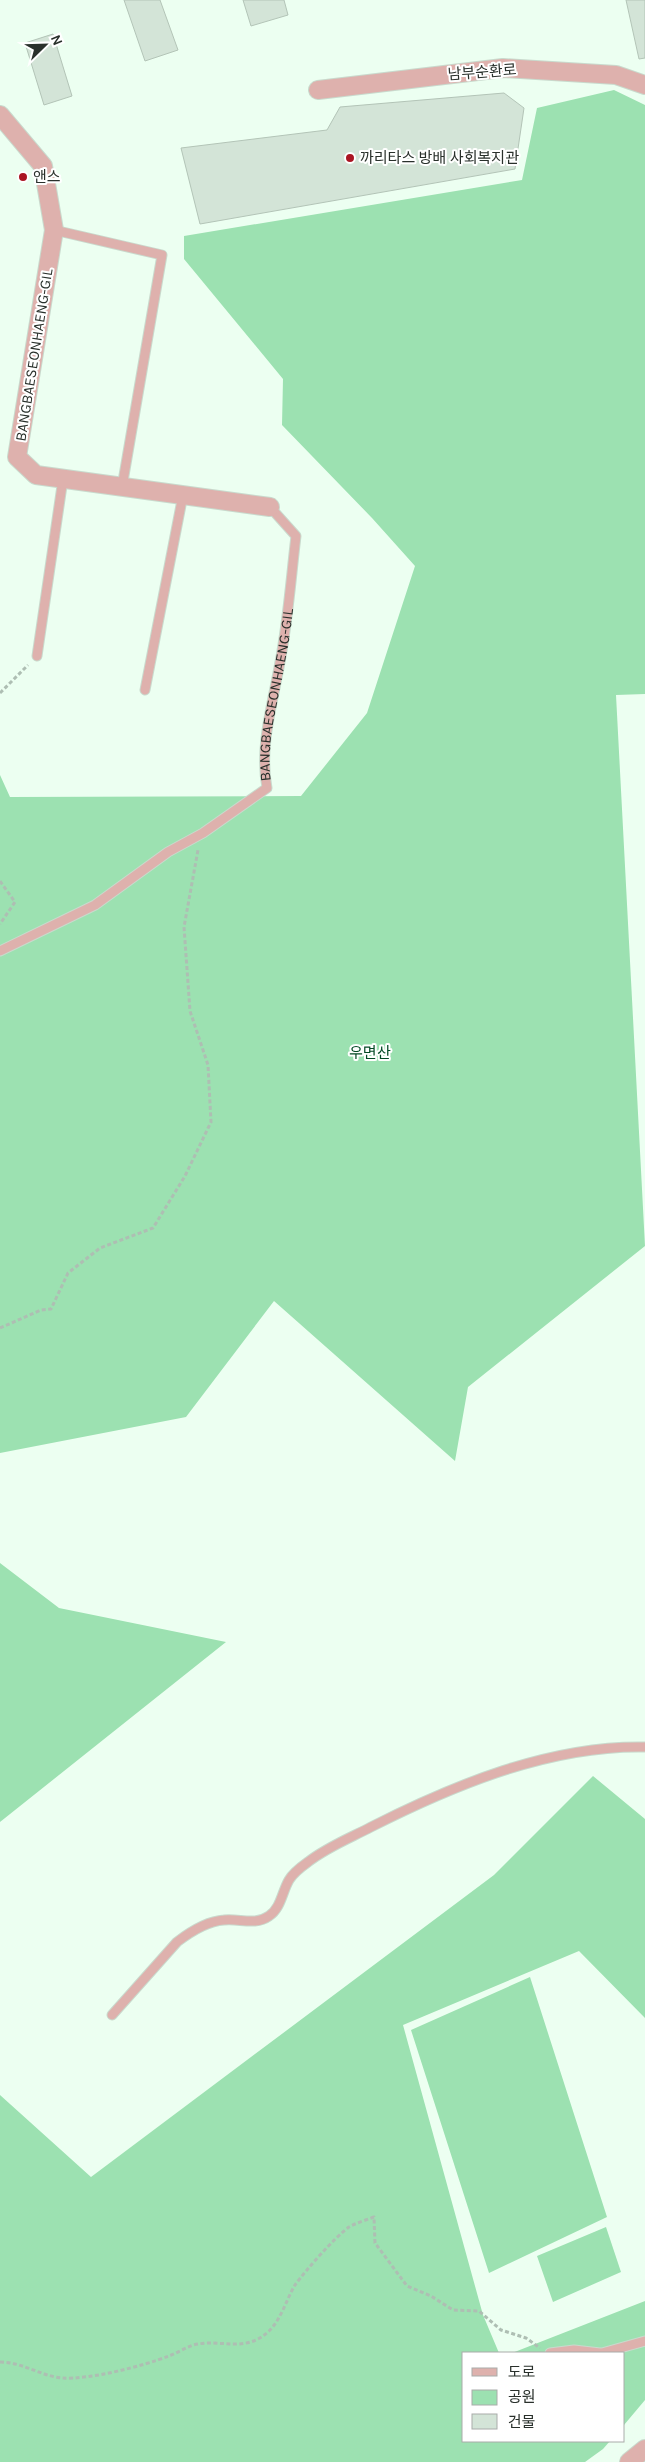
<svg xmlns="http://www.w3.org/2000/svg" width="645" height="2462" viewBox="0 0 645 2462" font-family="Karla,'Noto Sans KR',sans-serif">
<rect width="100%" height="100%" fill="#ecfff1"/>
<path fill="#9ce1b1" d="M614,90L645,105V694L616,695L645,1246L468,1387L455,1461L274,1301L186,1417L0,1453V775L10,797L301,796L367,713L415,566L372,518L282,425L283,379L184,259V236L522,180L537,108Z
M0,1563L59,1608L226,1642L0,1822Z
M593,1776L645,1819V2018L579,1951L403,2025L483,2315L499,2353H464V2441H610L603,2449L585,2462H0V2095L91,2177L494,1875Z
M530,1977L607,2217L489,2273L411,2030Z
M606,2227L621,2272L553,2302L537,2256Z
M645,2301V2400L624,2425V2353H512Z"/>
<path fill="#d3e4d7" stroke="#b3c4b7" d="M124,0H160L178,50L145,61Z
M243,0H284L288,15L251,26Z
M626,0H645V58L639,59Z
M53,34L72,96L44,105L25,43Z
M504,93L524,108L515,169L200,224L181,148L327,130L340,107Z"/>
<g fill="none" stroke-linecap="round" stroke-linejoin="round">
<g stroke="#c9dacd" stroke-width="11">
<g id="lane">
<path d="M54,230L162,255L122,487"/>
<path d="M37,656L63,479"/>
<path d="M145,690L183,495"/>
<path id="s1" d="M0,951L95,905L168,852L203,833L267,788C259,746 273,703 280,662C288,621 291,578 296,536L270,507"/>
<path d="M112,2015L177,1942C190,1932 207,1921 224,1920C239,1918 255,1926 269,1916C281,1908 282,1892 289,1880C293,1873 301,1867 308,1862C327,1847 350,1838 371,1827C454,1785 550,1745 645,1747"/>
<path d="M550,2353L574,2350L600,2353"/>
<path d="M602,2353L645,2341"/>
</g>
</g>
<g stroke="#c9dacd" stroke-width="20">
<path id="street" d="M318,90L503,68L616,75L645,85
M0,115L43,166L54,230L17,457L36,475L270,507
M629,2462L645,2449"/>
</g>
<path stroke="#aebeb3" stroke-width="3" stroke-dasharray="4 2.5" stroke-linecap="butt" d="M0,693L28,665
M0,881L15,902L0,924
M0,1328L41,1310L51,1309L68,1273L100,1248L153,1228L185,1176L211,1122L208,1065L190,1011L184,927L198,850
M0,2362C22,2362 41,2376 62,2378C89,2380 143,2366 169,2356C177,2353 185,2348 193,2345C221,2338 245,2354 269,2331C282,2318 286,2300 295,2285C306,2270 334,2238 349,2227C356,2223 366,2220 374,2217L375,2243L407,2286L431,2296L453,2310L479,2311L501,2330L526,2338L540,2348"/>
<use href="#lane" stroke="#deb1ad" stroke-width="9"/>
<use href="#street" stroke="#deb1ad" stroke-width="18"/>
</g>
<g fill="#aa1522" stroke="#fff" stroke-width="2">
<circle cx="350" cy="158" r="5"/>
<circle cx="23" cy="177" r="5"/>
</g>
<g text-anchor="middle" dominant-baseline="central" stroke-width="4" stroke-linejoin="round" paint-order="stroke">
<g font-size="15" fill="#29302b" stroke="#fff">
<text transform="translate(482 72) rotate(-4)">남부순환로</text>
<text transform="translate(34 355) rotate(-81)">BANGBAESEONHAENG-GIL</text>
<text stroke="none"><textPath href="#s1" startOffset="408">BANGBAESEONHAENG-GIL</textPath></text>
</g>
<g font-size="15" fill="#29302b" stroke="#fff" text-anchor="start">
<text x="360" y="158">까리타스 방배 사회복지관</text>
<text x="33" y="177">앤스</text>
</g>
<g font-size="15" fill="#034925" stroke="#fff">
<text x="370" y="1053">우면산</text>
</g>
</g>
<rect x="462" y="2352" width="162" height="90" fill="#ffffff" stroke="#a9acaa"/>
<rect x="472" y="2368" width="25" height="8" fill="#deb1ad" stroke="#a9acaa"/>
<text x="508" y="2377" font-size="15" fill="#29302b">도로</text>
<rect x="472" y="2390" width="25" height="15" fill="#9ce1b1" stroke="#a9acaa"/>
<text x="508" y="2402" font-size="15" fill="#29302b">공원</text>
<rect x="472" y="2414" width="25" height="15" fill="#d3e4d7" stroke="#a9acaa"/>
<text x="508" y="2427" font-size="15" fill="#29302b">건물</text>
<g transform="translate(45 45) rotate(67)" stroke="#ffffff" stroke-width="4" paint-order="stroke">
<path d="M0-4L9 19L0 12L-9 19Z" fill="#29302b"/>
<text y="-8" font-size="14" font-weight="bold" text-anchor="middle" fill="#29302b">N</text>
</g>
</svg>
